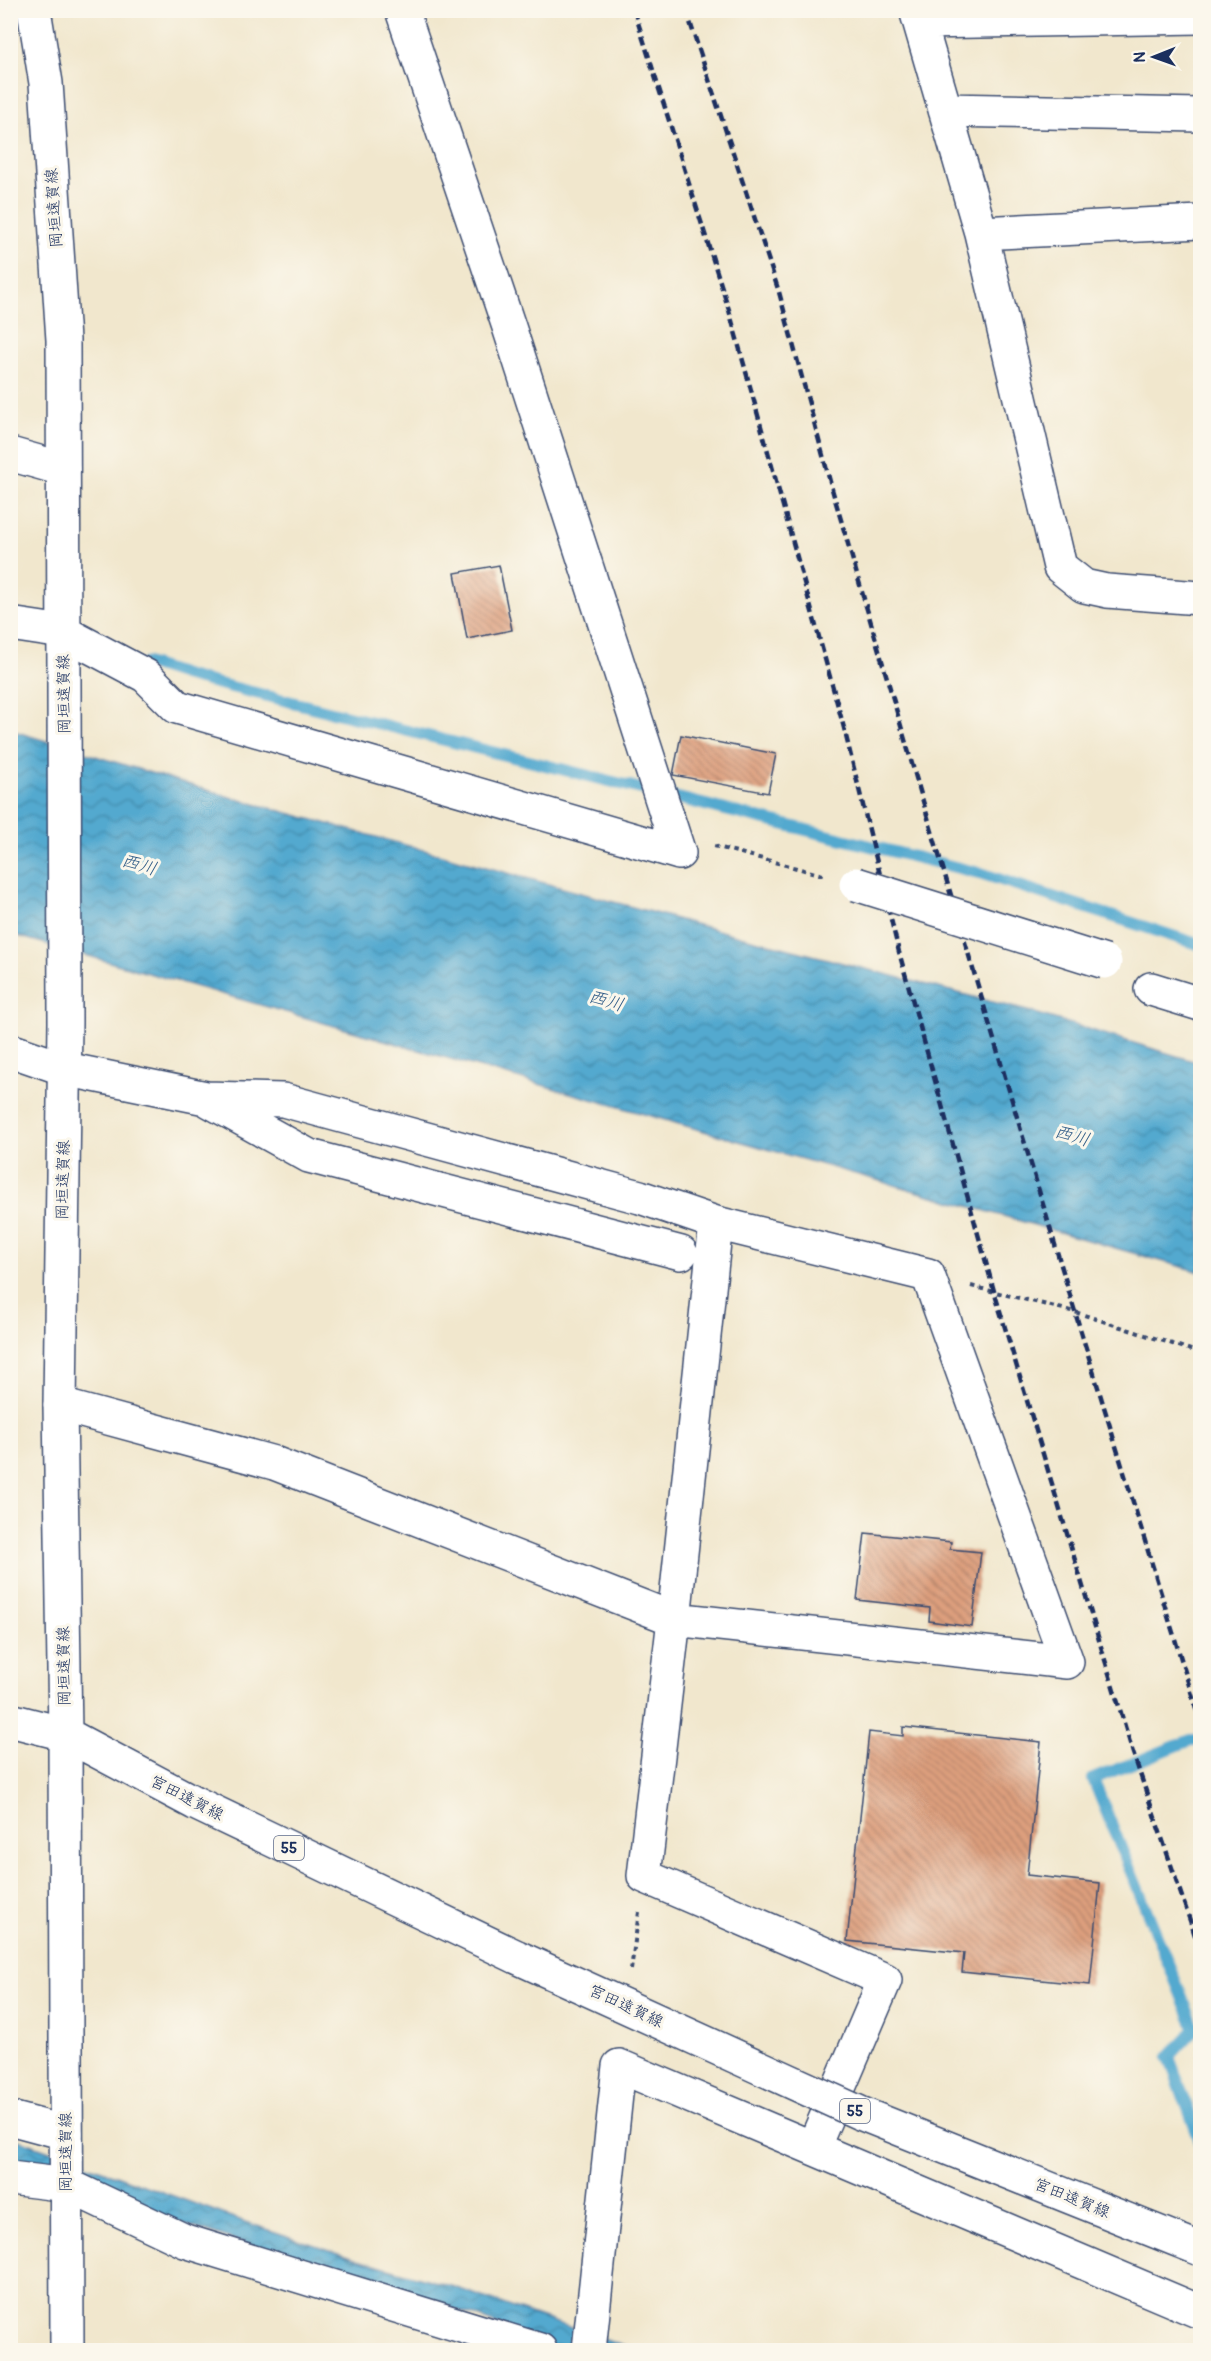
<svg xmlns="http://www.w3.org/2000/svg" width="1211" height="2361" viewBox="0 0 1211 2361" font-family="Pangolin,'Klee One',sans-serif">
<defs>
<pattern id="water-waves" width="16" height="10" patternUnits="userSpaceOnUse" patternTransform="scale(1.5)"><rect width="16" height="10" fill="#52a9cf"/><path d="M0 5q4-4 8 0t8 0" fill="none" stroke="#438aab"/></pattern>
<pattern id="building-back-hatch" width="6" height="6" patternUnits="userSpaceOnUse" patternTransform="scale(1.5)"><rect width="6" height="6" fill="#dd9f7d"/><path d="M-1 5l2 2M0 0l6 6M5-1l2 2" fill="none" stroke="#b2826a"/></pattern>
</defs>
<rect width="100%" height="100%" fill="#fbf7ec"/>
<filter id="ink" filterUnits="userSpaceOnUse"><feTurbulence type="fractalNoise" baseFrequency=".0167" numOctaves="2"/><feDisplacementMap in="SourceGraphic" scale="12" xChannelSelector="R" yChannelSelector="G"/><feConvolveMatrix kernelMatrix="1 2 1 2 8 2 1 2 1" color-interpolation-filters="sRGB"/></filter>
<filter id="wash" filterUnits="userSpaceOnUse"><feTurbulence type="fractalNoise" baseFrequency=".008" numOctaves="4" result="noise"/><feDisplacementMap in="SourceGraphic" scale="24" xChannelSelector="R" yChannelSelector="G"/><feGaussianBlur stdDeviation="1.35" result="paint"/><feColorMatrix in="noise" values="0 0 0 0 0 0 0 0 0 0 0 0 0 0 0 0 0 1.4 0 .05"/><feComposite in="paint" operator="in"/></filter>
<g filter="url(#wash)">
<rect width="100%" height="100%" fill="#f1e7cd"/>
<path fill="url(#water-waves)" stroke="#366c96" stroke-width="1.5" d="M10,730L233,798L724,932L1031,1012L1200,1063V1272L11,934Z
M11,2137L242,2221L360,2260L454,2287L634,2350H564L475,2316L288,2258L11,2168Z"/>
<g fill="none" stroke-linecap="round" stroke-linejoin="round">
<path stroke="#52a9cf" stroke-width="12" d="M147,663L187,676L983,874L1200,945
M1200,1740H1191L1093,1779L1195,2029L1169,2057L1200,2141"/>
</g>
<g id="blocks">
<path fill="url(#building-back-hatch)" d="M499,565L512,630L467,639L455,573Z
M681,735L776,754L768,793L673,775Z
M865,1533L951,1542L950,1549L981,1552L972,1627L929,1621L930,1608L857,1600Z
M903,1727L1041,1742L1027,1875L1100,1883L1090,1985L962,1972L964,1953L847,1941L869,1732L903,1736Z"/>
</g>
</g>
<g filter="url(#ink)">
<use href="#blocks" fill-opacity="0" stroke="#3b4b6f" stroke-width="1.5"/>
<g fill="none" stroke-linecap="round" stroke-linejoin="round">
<g stroke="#3b4b6f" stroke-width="36">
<path id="minor" d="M402,10L509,327L679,853
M916,10L981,233L1060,567L1084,586L1107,591L1200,598
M920,22L1200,17
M945,110L1200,115
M981,233L1200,222
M10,454L63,469
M10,624L63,632L146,676L177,707L679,853
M1151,989L1200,1004
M10,1050L65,1069L206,1098L283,1100L640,1197L716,1223L928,1275L1067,1662L674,1619L716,1223
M210,1101L309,1156L681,1253
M60,1405L274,1463L674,1619L644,1876L885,1980L813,2148
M10,2118L66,2133
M10,2178L67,2185L185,2241L540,2350
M589,2350L619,2066L1200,2312"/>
</g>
<g stroke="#3b4b6f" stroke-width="36">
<path id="major" d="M34,10L46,83L63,340L65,1022L60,1405L65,1734L67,2350
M10,1720L65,1734L195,1803L517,1957"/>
</g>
<path stroke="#3b4b6f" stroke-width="4" stroke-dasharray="4.5 4.5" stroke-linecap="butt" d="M714,846L823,875
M971,1286L1075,1312L1200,1353
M631,1970L639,1912"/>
<use href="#minor" stroke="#fff" stroke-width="33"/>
<use href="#major" stroke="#fff" stroke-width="33"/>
<path stroke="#1b2f5e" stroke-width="4.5" stroke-dasharray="9 4.5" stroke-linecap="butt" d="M634,10L729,310L844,728L899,952L994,1291L1133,1753L1200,1950
M686,10L779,292L832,489L917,781L1075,1312L1200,1721"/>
<g stroke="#3b4b6f" stroke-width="36" stroke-linecap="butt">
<path id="minor-bridge" d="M856,884L1105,962"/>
</g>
<g stroke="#3b4b6f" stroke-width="36" stroke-linecap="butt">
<path id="major-bridge" d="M517,1957L860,2113L1200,2249"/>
</g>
<use href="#minor-bridge" stroke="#fff" stroke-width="33"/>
<use href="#major-bridge" stroke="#fff" stroke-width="33"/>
</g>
</g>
<g text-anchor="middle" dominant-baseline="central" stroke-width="6" stroke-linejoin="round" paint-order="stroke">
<g fill="#fbf7ec" stroke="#5e6b89" stroke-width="1.5">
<rect x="274" y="1836" width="30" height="24" rx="4.5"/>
<rect x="840" y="2099" width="30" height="24" rx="4.5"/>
</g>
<g font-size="15" font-weight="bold" fill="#1b2f5e">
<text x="289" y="1848">55</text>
<text x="855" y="2111">55</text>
</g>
<g font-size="16" fill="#1b2f5e" stroke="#fbf7ec">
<text transform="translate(54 208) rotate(-94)">岡垣遠賀線</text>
<text transform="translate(64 694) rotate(-91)">岡垣遠賀線</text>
<text transform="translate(63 1180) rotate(-89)">岡垣遠賀線</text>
<text transform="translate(64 1666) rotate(-91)">岡垣遠賀線</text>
<text transform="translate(187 1798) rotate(27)">宮田遠賀線</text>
<text transform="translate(626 2006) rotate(25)">宮田遠賀線</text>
<text transform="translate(66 2152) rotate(-90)">岡垣遠賀線</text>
<text transform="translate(1072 2198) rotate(22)">宮田遠賀線</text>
</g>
<g font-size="18" font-style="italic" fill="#2e5a86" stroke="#fbf7ec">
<text transform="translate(139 865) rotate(16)">西川</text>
<text transform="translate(606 1001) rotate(16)">西川</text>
<text transform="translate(1072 1136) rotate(16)">西川</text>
</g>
</g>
<rect width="1211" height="2361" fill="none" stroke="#fbf7ec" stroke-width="36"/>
<g transform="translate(1154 57) rotate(269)" stroke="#fbf7ec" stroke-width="4.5" paint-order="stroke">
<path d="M0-4.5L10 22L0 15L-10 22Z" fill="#1b2f5e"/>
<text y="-9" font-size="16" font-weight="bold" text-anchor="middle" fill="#1b2f5e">N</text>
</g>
</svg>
